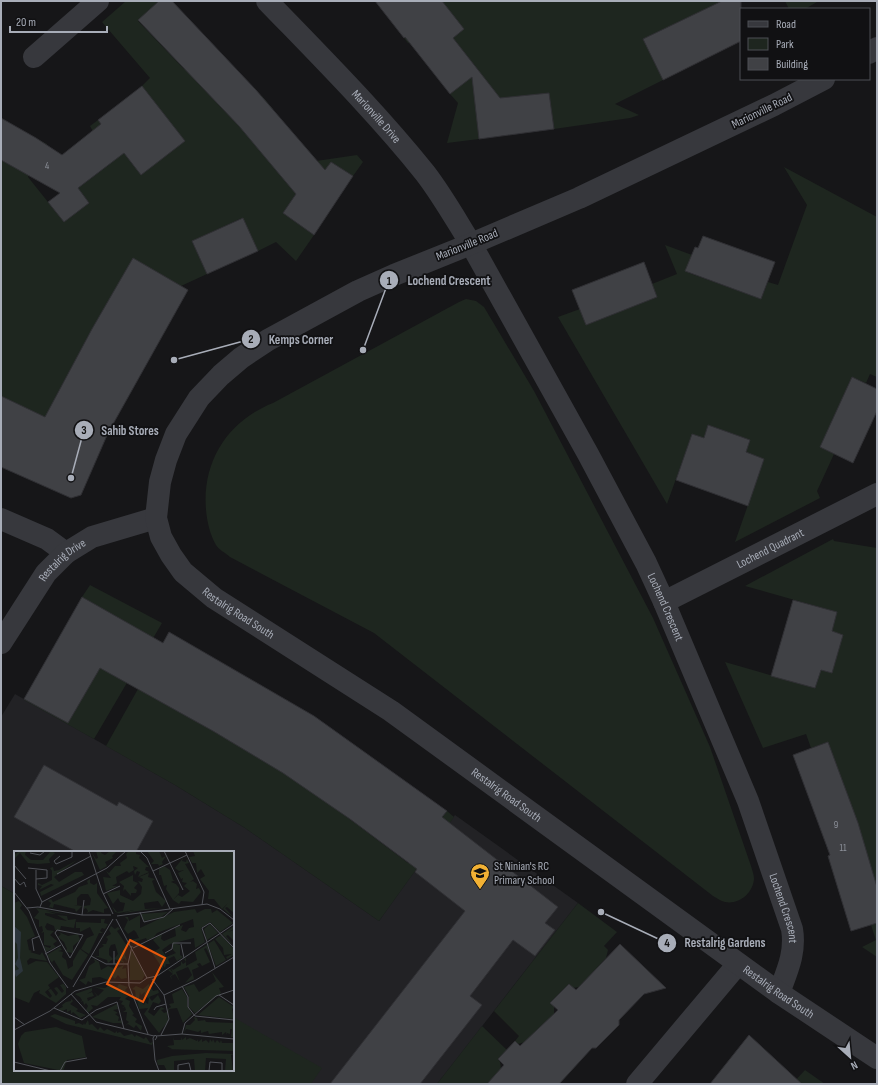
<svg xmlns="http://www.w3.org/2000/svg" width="878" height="1085" viewBox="0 0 878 1085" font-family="'Sofia Sans Condensed',sans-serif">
<rect width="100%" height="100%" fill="#161618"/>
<path fill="#222225" d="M15,694L175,785L245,828L379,921L455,815L578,903L437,1084H1L15,1070H233V852H15V894L1,886V717Z"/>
<path fill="#1e261f" d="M126,1H159L138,21L184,69L212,43L215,47L198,63L206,72L196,81L235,122L262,96L273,109L245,133L316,161L357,155L363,162L353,176L331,162L324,172L315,166L283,213L314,235L296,261L276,242L258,251L242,218L192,241L207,274L181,286L133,259L92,329L55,398L56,406L45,417L1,396V160L21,171L39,140L47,144L28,177L64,222L89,203L78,188L110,164L90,126L98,120L141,175L184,141L142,86L150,78L102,22Z
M442,1H722L643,39L663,80L615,104L639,115L630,118L554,129L549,93L475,101L479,139L447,143L458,103L450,94L479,71L453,38L408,43L404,38L444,4Z
M785,1H816L817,2L805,9H789Z
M784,167L877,217V377L870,374L866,383L852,377L820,447L834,454L817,491L820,498L735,542L764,459L746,452L750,440L708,425L704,438L692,434L667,504L558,317L580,309L586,325L657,297L652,284L677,274L665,245L692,255L689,273L761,299L768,282L778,285L807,205Z
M466,299L476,301L484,307L534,391L653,618L710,747L751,866C752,870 754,874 754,879C753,893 739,905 725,902C721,901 717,898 713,896L374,633L230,557C226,553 219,550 216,545C210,535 207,521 206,510C202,461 228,421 273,403L459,302Z
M833,539L834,541L877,548V887L854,814L828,742L811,748L806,734L763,748L725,662L815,688L821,670L832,673L843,635L832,631L837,612L745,586Z
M90,585L162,623L94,739L24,700V699L68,723L126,622L82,597Z
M138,689C186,716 235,742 282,772C326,800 367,832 408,863L447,811L454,817L379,921L245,828L175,785L106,746Z
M1,886L15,894V1070H233V1017L322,1068L311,1084H1Z
M578,903L617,932L604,946L608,950L606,958L579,987L573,988L569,984L551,1003L554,1006V1014L525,1042L518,1044L515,1041L519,1036L494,1011Z
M877,923V957L862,947L876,940L871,925Z
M482,1026L507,1050L498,1059L500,1062L501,1069L487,1084H437Z
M805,1070L825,1084H792Z"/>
<path fill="#404145" stroke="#303034" d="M159,1H172L256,90L325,170L331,162L353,176L314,235L283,213L296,194L239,126L138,20Z
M375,1H442L464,29L453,38L500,98L549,93L554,129L479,139L472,77L450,94L405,37L404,38Z
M722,1H741V41L663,80L643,39Z
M142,86L185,141L141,175L124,153L78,188L89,203L64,222L48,202L60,193L1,160V118L36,138L62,155L101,124L98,120Z
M243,218L258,251L207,274L192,241Z
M703,236L775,262L761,299L685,271L695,247L698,248Z
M133,258L188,290L108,433L81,495L71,498L1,467V396L45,417L92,329Z
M644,262L657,297L586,325L572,290Z
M852,377L877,389V411L853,463L820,447Z
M708,425L750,440L746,452L764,459L748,506L676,480L692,434L704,438Z
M82,597L163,643L169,632L314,716L447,811L442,817L558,907L545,923L555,930L535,956L513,940L470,996L482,1005L420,1084H330L465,911L415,872L417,869L350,819L283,773L213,731L100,668L68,723L24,699Z
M793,600L837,612L832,631L843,635L832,673L821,670L815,688L771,676Z
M828,742L858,823L877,887V923L851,931L828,856L830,855L793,755Z
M44,765L117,806L119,802L153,821L136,852H76L14,817Z
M620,944L666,988L644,994L619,1020V1025L596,1048H592L559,1084H487L504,1065L498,1059L515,1041L520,1046L558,1010L550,1003L569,984L576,990Z
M749,1035L802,1084H710Z"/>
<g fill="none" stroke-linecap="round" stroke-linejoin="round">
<g stroke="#37383d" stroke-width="22">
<path d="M34,57L98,1"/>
<path id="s1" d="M471,244L588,454L646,563L664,602L748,801L792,929C796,953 787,971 779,993"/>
<path d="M1,519L47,539L66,553"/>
<path id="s2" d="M664,602L877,494"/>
<path id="s3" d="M1,643L46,573L66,553L92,537L156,518"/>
<path d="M637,1084L738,964"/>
</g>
<g stroke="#37383d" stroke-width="22">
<path id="s4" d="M267,1C321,57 376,112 425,173C442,195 456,220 471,244"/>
<path d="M869,53L877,48"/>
<path id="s5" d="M824,79L774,105L579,198L471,244L394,275L358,291L268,340L241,358L221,375L199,398L176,434L166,460L160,482L156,518L161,537L171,555L183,572L214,598L391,711L779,993L877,1058"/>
</g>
</g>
<defs>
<g id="school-pin" transform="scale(1)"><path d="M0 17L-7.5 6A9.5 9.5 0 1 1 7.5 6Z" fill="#f2b134" stroke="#111113"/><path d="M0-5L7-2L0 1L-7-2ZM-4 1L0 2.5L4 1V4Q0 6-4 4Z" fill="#111"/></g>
</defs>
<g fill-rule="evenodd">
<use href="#school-pin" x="480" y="873"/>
</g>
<g text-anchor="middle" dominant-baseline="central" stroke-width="3.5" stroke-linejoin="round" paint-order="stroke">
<g font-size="10" fill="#8e929b">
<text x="47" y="166">4</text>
<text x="836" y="825">9</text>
<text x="843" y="848">11</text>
</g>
<g font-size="12" fill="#a8adb8" stroke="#111113">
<text transform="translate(762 111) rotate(-26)">Marionville Road</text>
<text stroke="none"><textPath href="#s4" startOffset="159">Marionville Drive</textPath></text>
<text transform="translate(467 245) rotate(-22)">Marionville Road</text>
<text stroke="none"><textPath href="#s2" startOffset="119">Lochend Quadrant</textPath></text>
<text stroke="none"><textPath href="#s3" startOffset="104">Restalrig Drive</textPath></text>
<text stroke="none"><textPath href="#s1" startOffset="412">Lochend Crescent</textPath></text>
<text stroke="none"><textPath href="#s5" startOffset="965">Restalrig Road South</textPath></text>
<text stroke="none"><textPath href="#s5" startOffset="1289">Restalrig Road South</textPath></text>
<text stroke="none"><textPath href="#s1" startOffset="736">Lochend Crescent</textPath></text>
<text stroke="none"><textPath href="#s5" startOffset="1625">Restalrig Road South</textPath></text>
</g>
<g font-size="12" fill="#a8adb8" stroke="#111113" text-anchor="start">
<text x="494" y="866">St Ninian's RC<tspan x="494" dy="14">Primary School</tspan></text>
</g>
</g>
<g transform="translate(14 851)">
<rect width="220" height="220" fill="#161618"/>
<path d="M6,0H12L11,4L17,9H29L37,0L41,2L35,8L36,12L24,13L14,12L6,2L0,8V4ZM77,0L82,8L84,7L82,0H88L87,2L91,4L96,0H103L98,5L99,7L91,11L93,15L86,19ZM115,0H122V3L126,4L125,7L135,16H132L131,19L135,21L124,26L126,21L123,20L121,24L120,20L124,17L119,15L120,19L115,22L113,20L102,26L103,32L98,35H104L92,40L89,26L97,27L92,20L95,22L101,15H107L106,12L113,7L112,3ZM133,0H145L148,7L152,5L148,11L149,13L145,15L144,13H137L140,10ZM179,0H220V62L213,56L211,57L220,67L209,58L214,52L208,58L200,48H194L195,40L186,28L191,25L187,18L183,22L182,12H178L175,6L181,5ZM169,7L168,10L172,11L173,8L175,12L171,13L180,28L176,31L179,30L183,33L182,38L185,37L187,41L179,51L167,50L165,53L159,49L164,44L168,46L176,40L170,35L173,32L168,31L169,27L167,28L164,22L170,19L165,20L161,17ZM63,9L40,26L45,31L61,21H68L70,24L27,45L26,41L40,34L37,33L25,39L28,35L24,34V32L28,34L38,29V20L36,17L39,16L40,20L45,19ZM150,15L156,19L159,29H161L157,31L162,33L165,37V42L159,49L152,38L153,34L150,35L147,24H145V18ZM135,22L134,26L141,28L138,30L142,41L152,50L148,56L144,50L130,52L131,58L147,57L109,62L120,59L105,62L101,61L98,55L103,61L109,60L111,52L106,51L104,47L99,53L93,42L106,39V44L119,50L127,43L128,36L124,30L128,31L129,28L125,26ZM119,24V30L124,32L120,37L123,39L122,42H117V45L111,38L109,40L110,35L105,31ZM76,28V32L80,34L83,32V42L94,57L90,58V62L79,59L73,62L74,60L72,57L70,58V55L76,54L77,48L74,43H67L63,47V54H60L68,55L62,61L61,58L40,53L39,57L35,56L37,52L34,50L37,48L39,51L61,41L65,36L74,33L73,30ZM5,50L8,54L6,57L13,66L21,85L13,89L15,99L18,100L16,101L26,104L28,101L33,110L16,107L13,110L14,114L22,110L33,111L45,126L34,134L36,137L31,141L36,147L38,145L34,139L37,138L42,145L44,142L40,137L43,136L48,142L50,140L46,134L49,133L48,131L52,136V143L42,152L25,142L26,139L20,142L15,152L0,146V52ZM22,57L62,65L32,60L42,63L31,62V64L42,68L53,70L43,64L53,65L54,69L62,68L60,77L47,75L46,79H41L40,75L33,72L31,76L33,79L40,80L36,84L43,90L39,93L42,96L32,101L30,95L36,97L37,95L30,94V81L27,82L29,80L28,75L25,76V69L20,67L25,61ZM181,58L183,62L191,58H197L198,62L203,59L219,72L206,81L196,71L187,77L191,91L181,97L180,87L156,93L148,99L152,106L162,102L159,99V92L166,94V104L169,106L163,110L160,105L154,108L156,113H152L151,117L149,114V118L138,102L146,97L139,89L148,82L147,88L150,90L162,85L161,77L169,74L167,79L172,81L175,77L180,76L179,68L143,82L139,87L133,89L132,87L120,91L117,89L125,87L122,81L120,79L114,83L110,78L114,69L111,66H114L115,70L126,64V77L160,61ZM154,61L147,66L130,70L127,63ZM87,68H91L90,72L94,73L91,78L88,77L86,80L89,82H85L75,103L67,98L73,87L80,84L76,76L66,81V77H62V71L87,72ZM196,73L204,82L193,89L190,78ZM97,75L101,78L104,76L106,78L103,80L113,95L111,104L113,110L110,107L108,109L111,112L100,108L104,103L101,93L97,94L95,98V104L99,108L94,112L93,109L81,105H85V98L90,95L88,93H92L94,88L92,86L97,83L95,79ZM220,75V78L214,81L220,79V90L214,84L212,85L220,95L208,83ZM45,81L54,85L64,83L66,89L59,95V102L51,101L53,98L50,91L44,86L47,83ZM207,84L220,98V104L213,108L212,106L218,103L210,104L209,97L201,88ZM200,89L212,109L202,115L194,93ZM193,94L198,109L192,97L190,98L196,111L188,115L186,112L183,113L185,116L178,119L180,128L171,132L178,124L174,116L162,121L166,131L161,123L157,125L158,129L156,125L159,123L154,119L156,118L159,122L157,117L159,119L167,114V110L169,113L172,111L170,108L172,107V115L183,109L181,101ZM46,96L48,99L44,100L49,101L48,106L52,109L54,118L59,115V110L66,98L74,104L58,129L49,124L40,109L38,111L40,115L33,104ZM118,100L131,124L128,129H116V101ZM80,108L85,111L87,119L94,115L102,118L110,114L108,118L112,117L113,127L107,128L104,124L101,128L97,124L94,129L86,126L78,127V132L74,130L72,134L65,129L71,127L75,115L81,111ZM198,121L210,136L205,137L207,142L181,162L175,156V145L170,136L180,133L185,141L202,130ZM105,133L114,136L111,139L113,141L111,144L114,145L111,148L116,150L115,155L120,163L118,164L123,168L121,171L128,175L127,180L122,174L120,177L114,173L111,175L115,171L112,169L113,161H109L112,159L111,156L108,157L111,155L107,153L109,150L105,149L107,146H94L83,155L77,154L79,157L74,162L72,159L74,155L72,152L70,154L69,150L67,151L68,149L66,146L64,148L66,146L61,143L78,137V140L73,143L78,141L80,145L73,147L74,150L83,145L79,140L84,145L90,139L80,136L91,137L96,134L103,136ZM135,133L139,140L144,139L145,142L135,146L138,150L144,144L147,150L145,153L139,151L134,161L140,165L147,156L151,158L147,159L150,162L153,161L154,170L145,182L130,163L134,157L125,158L123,150H126L130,154L131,151L134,153L135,147L130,145L131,141L127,144L126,141L125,148L122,149L121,139L118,138L122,135L129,138ZM168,138L173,146V155L178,163L169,172L163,157L155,158V163L154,158L157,156L155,153L160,152L158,143ZM205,146L220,156L218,158L220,168L184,164ZM57,148L59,150L56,153L64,158L62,160L72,164L66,167L59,161L57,163V159L53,161V158L48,160L44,158L49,156L48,154L52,151L57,150ZM103,153L104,158L99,159L104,162L101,163L105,166L104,170L108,169L109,174L107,172H99L78,166ZM41,163L61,170V173L65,172L69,174L70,172L71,174L74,169L75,174L78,173L84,179L86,176L90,180L93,178L101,182L103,180V182L106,181L110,185L118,183L121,186L122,184L130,188L132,186L136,192L139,191L138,194L52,173L36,165ZM180,166L183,167L184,170L191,169L192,171L219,172L220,186H217L218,178H216V183L213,182V184L212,181L208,184V181L195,183L194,180L187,182V179L184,181L172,178L170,182L172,174H176L181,169ZM42,176L68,185L72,206L53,209L49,220L10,212L4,193L7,185L11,181ZM159,186L160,189H167L168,186V189L172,186V189L176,187L183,190L184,188V191L188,188V191L192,189L195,192L196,188L198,191L199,188L201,192L203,189L206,192L207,189L208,192H220V200L150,198H158L153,195L160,194ZM192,202L220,203L217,204L219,220H211L212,208L192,207L191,220H181L180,208L160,210V220H153L150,214H144L143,211V209L158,205Z" fill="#1e261f"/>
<path d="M0,75L7,81L6,107L9,120L2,126L0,120L5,118L1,113L4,107L3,93L0,90Z" fill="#2c353c"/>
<path fill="none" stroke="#505258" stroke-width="1" d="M75,0L88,40L99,63M126,0L133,7L156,58M150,0L169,39M171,0L190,41L188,54M16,2L26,4L31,0M46,5L40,10L42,13L58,6V0M0,14L12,28M14,17L33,19V27L22,28M22,19V38L28,51M139,20L173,4M43,23L77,5M0,27L6,34L10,31L12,36M0,41L15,60L36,112L54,137M89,43L106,35M26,56L28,51L93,17L112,0M13,57L24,56L68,64H97M126,61L130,71L150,66L159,58M68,64L70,49M103,65L193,53L206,58L220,69M102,68L133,127M43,79L69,84L56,107L41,82ZM193,91L188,77L196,72L220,97M193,92L201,117M167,93L170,107M118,95L114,113L115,135L134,183M119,97L166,74M20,100L18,88L26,85M100,100V113M151,102L158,98L159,92H177M31,103L47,94M77,105L92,113H114M133,127L143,125L220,73M138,128L150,144L155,168L147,184M168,135L174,146V156L181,165L220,169M59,136L99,68M57,143L82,171L140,185M150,144L182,129L220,106M205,144L220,154M40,157L68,169L82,159L103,151L110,178M140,159L142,156L152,153M0,166L11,174M0,179L36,160L61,140L92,131L126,132L133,127M168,183L171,172L202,145L220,139M142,185L168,183L220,188M141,189L143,186L141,184L139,187L141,209L145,220M0,211L37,220M46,220L51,211L73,207M164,220V214L175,212L177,220M195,220L196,211L208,212V220"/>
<path fill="#e8590c" fill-opacity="0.15" stroke="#e8590c" stroke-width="2" d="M116,89L151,107L129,151L93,133Z"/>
<rect width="220" height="220" fill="none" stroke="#a8adb8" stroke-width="2"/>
</g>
<path fill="none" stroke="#a8adb8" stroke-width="1.5" d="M363 350L389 280M174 360L251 339M71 478L84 430M601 912L667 943"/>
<g fill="#a8adb8" stroke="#111113" stroke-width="1.5">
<circle cx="363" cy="350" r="4"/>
<circle cx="174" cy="360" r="4"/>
<circle cx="71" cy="478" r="4"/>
<circle cx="601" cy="912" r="4"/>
<circle cx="389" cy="280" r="10"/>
<circle cx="251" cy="339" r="10"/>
<circle cx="84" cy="430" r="10"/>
<circle cx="667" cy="943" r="10"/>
</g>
<g font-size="12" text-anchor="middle" font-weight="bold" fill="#111">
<text x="389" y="285">1</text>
<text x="251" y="343">2</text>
<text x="84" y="434">3</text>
<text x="667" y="947">4</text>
</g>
<g font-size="13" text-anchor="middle" font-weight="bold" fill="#a8adb8" stroke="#111113" stroke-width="3.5" stroke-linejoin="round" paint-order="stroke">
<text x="449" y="285">Lochend Crescent</text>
<text x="301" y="344">Kemps Corner</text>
<text x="130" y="435">Sahib Stores</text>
<text x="725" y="947">Restalrig Gardens</text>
</g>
<rect width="878" height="1085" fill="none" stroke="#a8adb8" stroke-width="4"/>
<rect x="740" y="8" width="130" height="72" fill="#111113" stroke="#4d4f55"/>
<rect x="748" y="21" width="20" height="6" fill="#37383d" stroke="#4d4f55"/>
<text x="776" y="28" font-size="12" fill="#a8adb8">Road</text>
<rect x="748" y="38" width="20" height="12" fill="#1e261f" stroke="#4d4f55"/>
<text x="776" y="48" font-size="12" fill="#a8adb8">Park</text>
<rect x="748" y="58" width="20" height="12" fill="#404145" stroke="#4d4f55"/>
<text x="776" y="68" font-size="12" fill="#a8adb8">Building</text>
<g transform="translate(850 1057) rotate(153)" stroke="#111113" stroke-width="3" paint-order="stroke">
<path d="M0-3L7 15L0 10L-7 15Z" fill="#a8adb8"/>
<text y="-6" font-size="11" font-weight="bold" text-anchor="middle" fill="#a8adb8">N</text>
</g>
<path d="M10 26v6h97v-6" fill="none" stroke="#a8adb8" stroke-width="2"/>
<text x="16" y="26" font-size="12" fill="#a8adb8" stroke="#111113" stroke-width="3" paint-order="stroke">20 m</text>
</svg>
